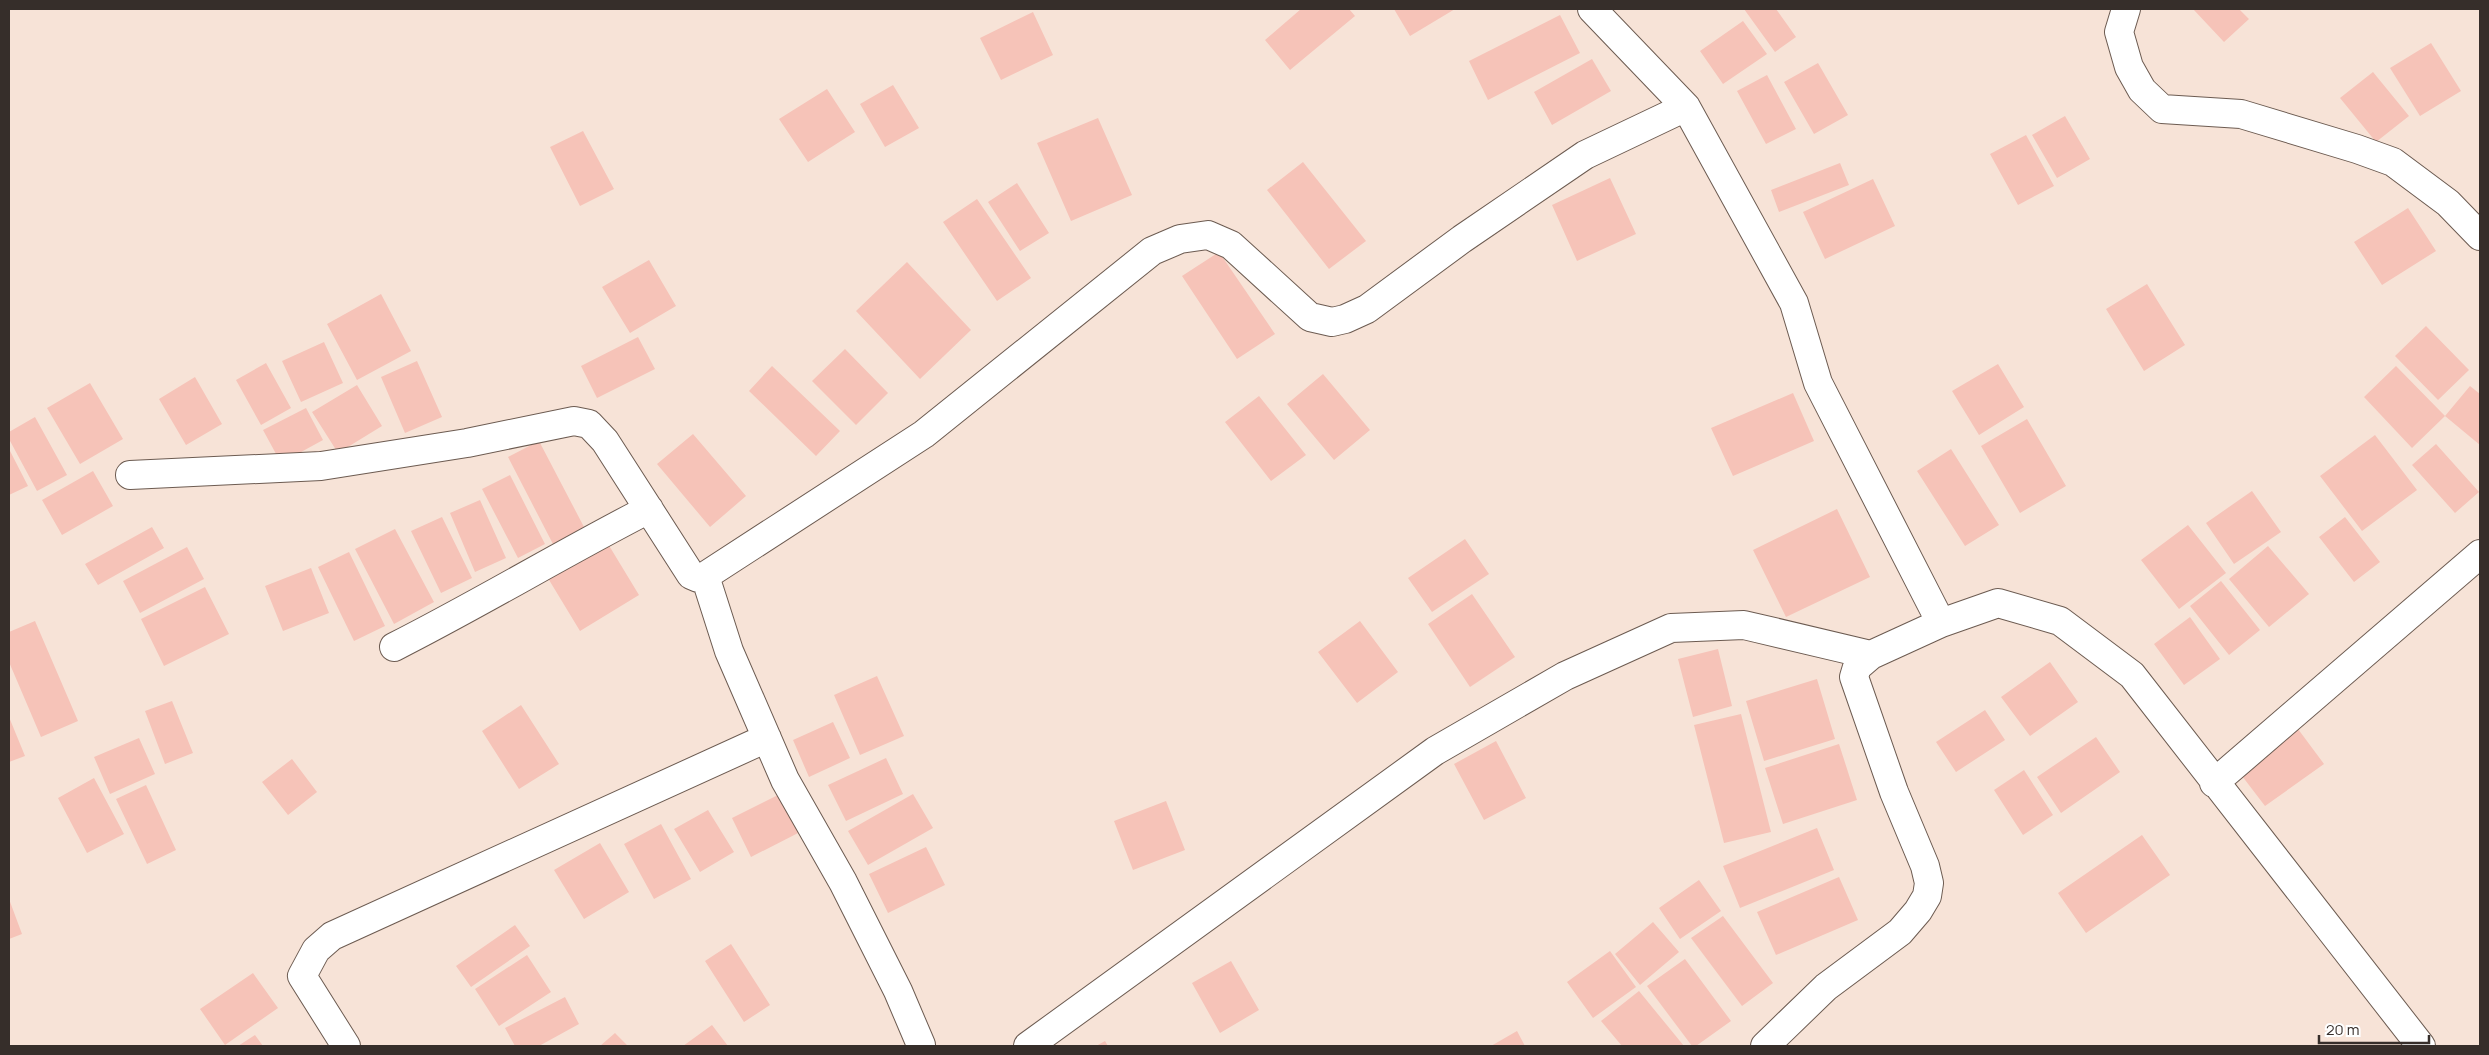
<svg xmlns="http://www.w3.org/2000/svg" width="2489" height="1055" viewBox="0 0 2489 1055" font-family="Manrope,sans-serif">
<rect width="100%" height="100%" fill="#f7e3d7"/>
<path fill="#f6c3b8" d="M1301,9H1349L1355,16L1290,70L1265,40Z
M1394,9H1455L1410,36Z
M1744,9H1776L1796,37L1775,52Z
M2193,9H2239L2249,19L2224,42Z
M1033,12L1053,55L1001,80L980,38Z
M1560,15L1580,53L1488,100L1469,61Z
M1743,21L1767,54L1723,84L1700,51Z
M2431,43L2461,91L2420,116L2390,68Z
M1592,59L1611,91L1552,125L1534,92Z
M1818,63L1848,115L1814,134L1784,82Z
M2373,72L2409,116L2376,142L2340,98Z
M1767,75L1796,129L1766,144L1737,91Z
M893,85L919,128L885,147L860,104Z
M827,89L855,132L808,162L779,119Z
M2065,116L2090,159L2057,178L2032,135Z
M1098,118L1132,195L1071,221L1037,143Z
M583,131L614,189L580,206L550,147Z
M2026,135L2054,186L2018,205L1990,154Z
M1303,162L1366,241L1329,269L1267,190Z
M1840,163L1849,185L1779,212L1771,190Z
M1610,178L1636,234L1577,261L1552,205Z
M1873,179L1895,226L1825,259L1803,212Z
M1017,183L1049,233L1020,251L988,202Z
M977,199L1031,278L997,301L943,222Z
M2408,208L2436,251L2382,285L2354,242Z
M1219,252L1275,334L1237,359L1182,276Z
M649,260L676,306L630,333L602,287Z
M907,262L971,330L920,379L856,311Z
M2147,284L2185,345L2144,371L2106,309Z
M381,294L411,351L357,380L327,324Z
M2426,326L2469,370L2438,400L2395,356Z
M638,337L655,369L597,398L581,366Z
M324,342L343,383L301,402L282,361Z
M845,349L888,393L856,425L812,381Z
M417,361L442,417L405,433L381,377Z
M266,363L291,408L261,425L236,380Z
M1998,364L2024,407L1979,435L1952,391Z
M772,366L840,431L816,456L749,391Z
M2396,366L2445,416L2470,386L2480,394V445L2445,416L2412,448L2364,397Z
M1323,374L1370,430L1334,460L1287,404Z
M195,377L222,424L186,445L159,399Z
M90,383L123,439L80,464L47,408Z
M357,385L382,426L338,453L312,412Z
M1793,393L1814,441L1733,476L1711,428Z
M1259,396L1306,455L1271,481L1225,422Z
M306,408L323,440L281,463L263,430Z
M35,417L67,475L37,491L9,439V432Z
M2027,419L2066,486L2020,513L1981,446Z
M693,434L746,496L710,527L657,464Z
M2375,435L2417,490L2362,531L2320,476Z
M539,441L584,527L553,544L508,457Z
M2436,444L2479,492L2455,513L2412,465Z
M9,449L28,486L9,495Z
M1951,449L1999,525L1965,546L1917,471Z
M93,471L113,506L62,535L42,500Z
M510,475L545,544L518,558L482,489Z
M2252,491L2281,532L2234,564L2206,523Z
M480,500L506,558L475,572L450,513Z
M1837,509L1870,577L1786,617L1753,550Z
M442,517L472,578L441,593L411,531Z
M2345,517L2380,562L2354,582L2319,537Z
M2188,525L2226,573L2179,609L2141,560Z
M152,527L164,548L98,585L85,564Z
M395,529L434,602L394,624L355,549Z
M602,534L639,595L580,631L543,570Z
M1465,539L1489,574L1432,612L1408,578Z
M2268,546L2309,594L2269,627L2229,579Z
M187,547L204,579L140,613L123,581Z
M349,552L385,626L354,641L318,567Z
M311,568L329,613L283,631L265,586Z
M2221,581L2260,630L2229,655L2190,606Z
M205,587L229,634L164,666L141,619Z
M1472,594L1515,657L1470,687L1428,624Z
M2190,617L2220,659L2184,685L2154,644Z
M35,621L78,721L41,737L9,662V632Z
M1360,621L1398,672L1357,703L1318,652Z
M1718,649L1732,706L1693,717L1678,659Z
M2050,662L2078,702L2030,736L2001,697Z
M877,676L904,736L860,755L834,695Z
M1817,679L1835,739L1764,761L1746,701Z
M172,701L193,753L165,764L145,711Z
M521,705L559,764L519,789L482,731Z
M1985,710L2005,740L1956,772L1936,742Z
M1741,714L1771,832L1724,843L1694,725Z
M9,717L25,756L9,762Z
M833,722L850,758L809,777L793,740Z
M2298,729L2324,764L2265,806L2239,772Z
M2096,737L2120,772L2061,813L2037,777Z
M139,738L155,774L110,794L94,757Z
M1496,741L1526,798L1484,820L1454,764Z
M1839,744L1857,800L1783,824L1765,768Z
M886,758L903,794L846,821L828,785Z
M292,759L317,792L288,815L262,782Z
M2024,770L2053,815L2023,835L1994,790Z
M94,778L124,834L87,853L58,798Z
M146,785L176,850L147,864L116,799Z
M782,793L802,831L751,857L732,818Z
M913,794L933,828L868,865L848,831Z
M1166,801L1185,850L1133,870L1114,821Z
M708,810L734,852L700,872L674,829Z
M661,824L691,879L654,899L624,844Z
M1817,828L1834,870L1740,908L1723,866Z
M2142,835L2170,875L2086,933L2058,893Z
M600,843L629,892L584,919L554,870Z
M926,847L945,885L888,913L869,874Z
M1839,877L1858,920L1776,955L1757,912Z
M1699,880L1721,911L1680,939L1659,908Z
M9,899L22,934L9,939Z
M1723,916L1773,983L1742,1006L1691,938Z
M1653,922L1679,952L1640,985L1615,954Z
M515,925L530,946L471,987L456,966Z
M731,944L770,1005L744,1022L705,961Z
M1610,951L1636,987L1593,1018L1567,982Z
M527,955L551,992L499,1026L475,989Z
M1685,959L1731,1021L1696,1046H1692L1647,986Z
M1231,961L1259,1010L1220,1033L1192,983Z
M253,973L278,1008L225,1045L200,1009Z
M1639,991L1684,1046H1622L1601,1021Z
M565,997L579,1024L539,1046H515L505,1028Z
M712,1025L728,1046H683Z
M1517,1031L1525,1046H1491Z
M615,1033L628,1046H600Z
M255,1035L263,1046H238Z
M1105,1041L1108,1046H1096Z"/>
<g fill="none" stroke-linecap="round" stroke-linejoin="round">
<g stroke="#6c5b51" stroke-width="30">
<path id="street" d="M1592,9L1686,107L1794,303L1818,383L1941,623
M2126,9L2119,32L2129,67L2142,90L2162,109L2241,114L2357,149L2393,162L2448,203L2480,236
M130,475L321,466L467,443L574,421L589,424L605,441L691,575L698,578L705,576L924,434L1152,251L1180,239L1208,235L1231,245L1310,317L1332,322L1345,319L1367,309L1462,239L1585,155L1686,107
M705,576L729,651L785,780L843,882L898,991L921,1045
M394,647C481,603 563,553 649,509
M2214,783L2480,554
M346,1046L302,976L316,950L332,936L767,738
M1028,1046L1435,751L1565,676L1671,628L1744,625L1871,655
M1765,1046L1826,987L1900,932L1918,911L1927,896L1929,883L1925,866L1894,792L1854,677L1857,667L1871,655L1941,623L1998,603L2060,621L2132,675L2421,1046"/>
</g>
<use href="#street" stroke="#fff" stroke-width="28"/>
</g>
<rect width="2489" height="1055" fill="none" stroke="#362e2a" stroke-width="20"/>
<path d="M2319 1035v8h110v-8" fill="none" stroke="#362e2a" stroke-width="2.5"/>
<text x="2326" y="1035" font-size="15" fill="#362e2a" stroke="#ffffff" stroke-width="4" paint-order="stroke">20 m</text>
</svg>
